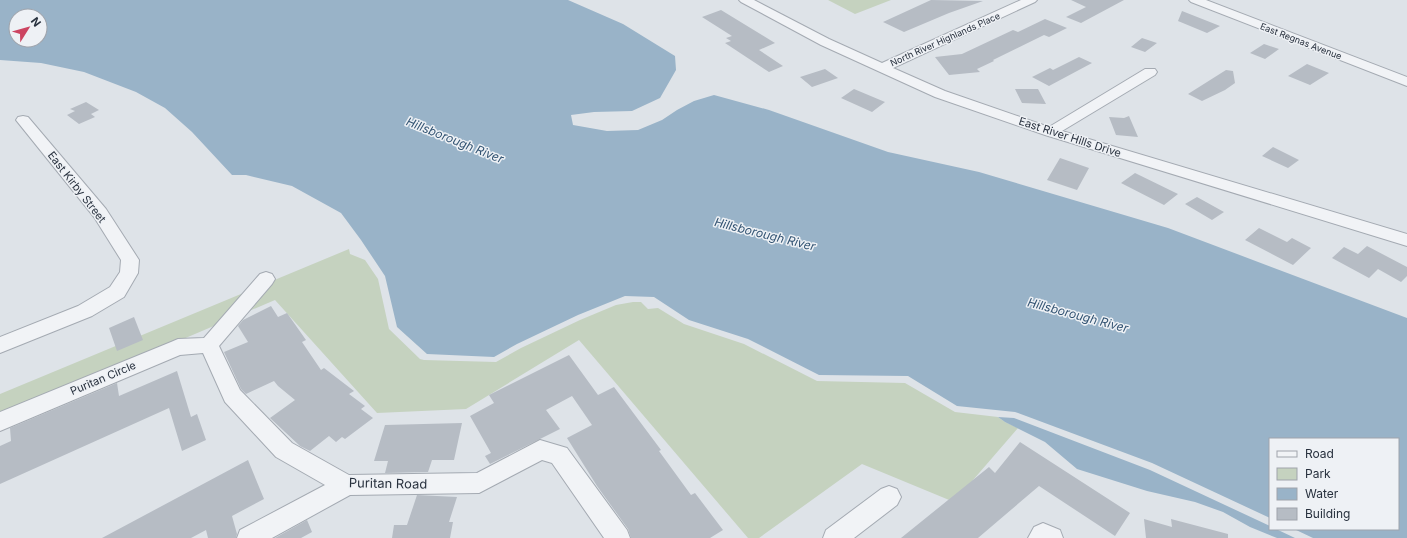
<svg xmlns="http://www.w3.org/2000/svg" width="1407" height="538" viewBox="0 0 1407 538" font-family="Inter,sans-serif">
<rect width="100%" height="100%" fill="#dee3e8"/>
<path fill="#c5d2bf" d="M828,0H891L855,14Z
M349,249L350,254L365,260L378,279L389,329L420,359L424,360L496,362L521,348L580,320L616,305L633,302H641L648,309L658,308L684,324L744,344L817,381L905,383L955,412L998,417L1005,422L1018,428L954,502L862,464L759,538H748L579,340L466,409L377,413L275,300L0,417V394Z"/>
<path fill="#99b3c8" fill-rule="evenodd" d="M0,0H568L623,24L675,56L676,70L660,98L632,111L594,112L571,115L573,125L607,131L638,130L662,120L677,110L694,101L714,95L769,110L888,152L979,172L1168,228L1407,318V538H1313L1294,529H1398V439H1270V518L1152,463L1015,412L957,406L908,376L819,375L748,339L689,320L654,297L625,296L578,315L517,344L494,357L427,354L397,327L385,276L361,240L341,213L292,186L246,175H232L192,132L165,108L136,92L84,72L41,63L0,60ZM16,16H40V40H16Z
M998,417L1014,418L1150,470L1270,526V529H1276L1295,538H1277L1250,527L1223,512L1195,502L1147,491L1077,469L1045,442L1005,422Z"/>
<path fill="#b6bcc4" d="M931,0L983,1L949,13L904,32L883,22Z
M1071,0H1124L1081,23L1066,17L1086,7Z
M721,10L775,43L759,50L783,66L769,72L725,43L731,41L726,38L732,36L702,17Z
M1182,11L1220,26L1207,33L1178,21Z
M1045,19L1067,28L1049,37L1044,35L993,60L994,61L977,69L980,72L949,75L935,57L962,54L1013,30L1018,32Z
M1142,38L1157,43L1145,52L1131,47Z
M1264,44L1279,49L1265,59L1250,53Z
M1079,57L1092,63L1049,86L1032,77L1050,68L1053,70Z
M1307,64L1329,73L1310,85L1288,76Z
M825,69L838,78L812,87L800,77Z
M1226,70L1233,71L1235,83L1225,90L1202,101L1188,94Z
M854,89L885,102L872,112L841,98Z
M1015,89H1038L1046,104L1022,103Z
M86,102L99,110L91,114L95,117L79,124L67,115L75,111L70,109Z
M1129,116L1138,137L1116,135L1109,117L1124,118Z
M1273,147L1299,160L1288,168L1262,156Z
M1060,158L1089,168L1077,190L1047,180Z
M1135,173L1178,194L1164,205L1121,183Z
M1197,197L1224,212L1212,220L1185,204Z
M1259,228L1287,242L1292,238L1311,248L1293,265L1245,240Z
M1367,246L1407,267V276L1401,282L1378,269L1369,278L1332,258L1344,247L1358,254Z
M271,306L278,317L287,313L306,340L302,342L321,370L324,368L354,391L349,394L365,406L361,409L373,418L345,439L342,437L336,442L329,436L310,451L300,446L270,418L295,400L278,386L274,381L246,394L241,389L224,352L248,342L238,326L243,320Z
M134,317L143,340L117,351L109,328Z
M569,355L598,395L614,387L661,450L659,451L691,495L695,493L723,530L710,538H631L628,529L597,486L567,438L592,425L572,396L546,410L560,429L490,464L485,456L491,453L470,416L494,403L489,395Z
M177,371L191,417L197,414L206,440L182,451L169,408L0,484V446L11,441L10,428L117,383L119,396Z
M462,423L454,460H432L428,472L385,473L388,461H374L385,425Z
M1020,442L1130,513L1115,536L1039,486L978,538H901L989,467L995,473Z
M248,460L264,499L232,516L237,534L236,538H208L206,530L191,538H102Z
M417,495L457,497L449,522H453L450,538H392L394,525H407Z
M1144,519L1172,527L1171,519L1228,534V538H1146Z
M307,520L312,532L301,538H275Z"/>
<g fill="none" stroke-linecap="round" stroke-linejoin="round">
<g stroke="#a4aab2" stroke-width="2">
<path id="minor" d="M739,0H754L829,39L882,63L1021,0H1037L1035,2L893,68L945,91L1049,127L1145,69H1155L1157,72L1155,75L1062,131L1407,234V246L1045,135L935,97L821,45L741,2Z
M1189,0H1206L1407,77V86L1191,2Z
M23,116L28,117L106,209L139,260L138,273L124,297L92,316L0,353V337L78,306L110,287L120,272L121,260L94,217L16,120L18,117Z
M266,272L272,274L275,279L272,284L219,346L240,390L292,443L349,475L477,473L540,440L567,448L627,530L630,538H604L552,463L542,460L479,493L350,495L272,538H237L240,530L325,485L276,457L225,402L203,353L180,355L0,431V412L171,342L178,339L204,338L260,274Z
M889,486L897,489L901,497L897,505L854,538H823L826,530L881,489Z
M1043,523L1060,530L1063,538H1028L1034,527Z"/>
</g>
<use href="#minor" fill="#f1f3f6" fill-rule="evenodd"/>
</g>
<g text-anchor="middle" dominant-baseline="central" stroke-width="3" stroke-linejoin="round" paint-order="stroke">
<g font-size="9" fill="#28313e" stroke="#eef1f5">
<text transform="translate(945 39) rotate(-24)">North River Highlands Place</text>
<text transform="translate(1301 41) rotate(21)">East Regnas Avenue</text>
</g>
<g font-size="11" fill="#28313e" stroke="#eef1f5">
<text transform="translate(1070 137) rotate(18)">East River Hills Drive</text>
<text transform="translate(77 187) rotate(52)">East Kirby Street</text>
<text transform="translate(103 378) rotate(-23)">Puritan Circle</text>
</g>
<g font-size="12" font-style="italic" fill="#325372" stroke="#eef1f5">
<text transform="translate(455 140) rotate(22)">Hillsborough River</text>
<text transform="translate(765 234) rotate(14)">Hillsborough River</text>
<text transform="translate(1078 315) rotate(15)">Hillsborough River</text>
</g>
<g font-size="13" fill="#28313e" stroke="#eef1f5">
<text transform="translate(388 483) rotate(1)">Puritan Road</text>
</g>
</g>
<rect x="1269" y="438" width="130" height="92" fill="#eef1f5" stroke="#9fa4ac"/>
<rect x="1277" y="451" width="20" height="6" fill="#f1f3f6" stroke="#9fa4ac"/>
<text x="1305" y="458" font-size="12" fill="#28313e">Road</text>
<rect x="1277" y="468" width="20" height="12" fill="#c5d2bf" stroke="#9fa4ac"/>
<text x="1305" y="478" font-size="12" fill="#28313e">Park</text>
<rect x="1277" y="488" width="20" height="12" fill="#99b3c8" stroke="#9fa4ac"/>
<text x="1305" y="498" font-size="12" fill="#28313e">Water</text>
<rect x="1277" y="508" width="20" height="12" fill="#b6bcc4" stroke="#9fa4ac"/>
<text x="1305" y="518" font-size="12" fill="#28313e">Building</text>
<g transform="translate(28 28) rotate(53)"><circle r="19" fill="#eef1f5" stroke="#9fa4ac"/>
<path d="M0-3L7 15L0 10L-7 15Z" fill="#cc4461"/>
<text y="-6" font-size="11" font-weight="bold" text-anchor="middle" fill="#28313e">N</text>
</g>
</svg>
